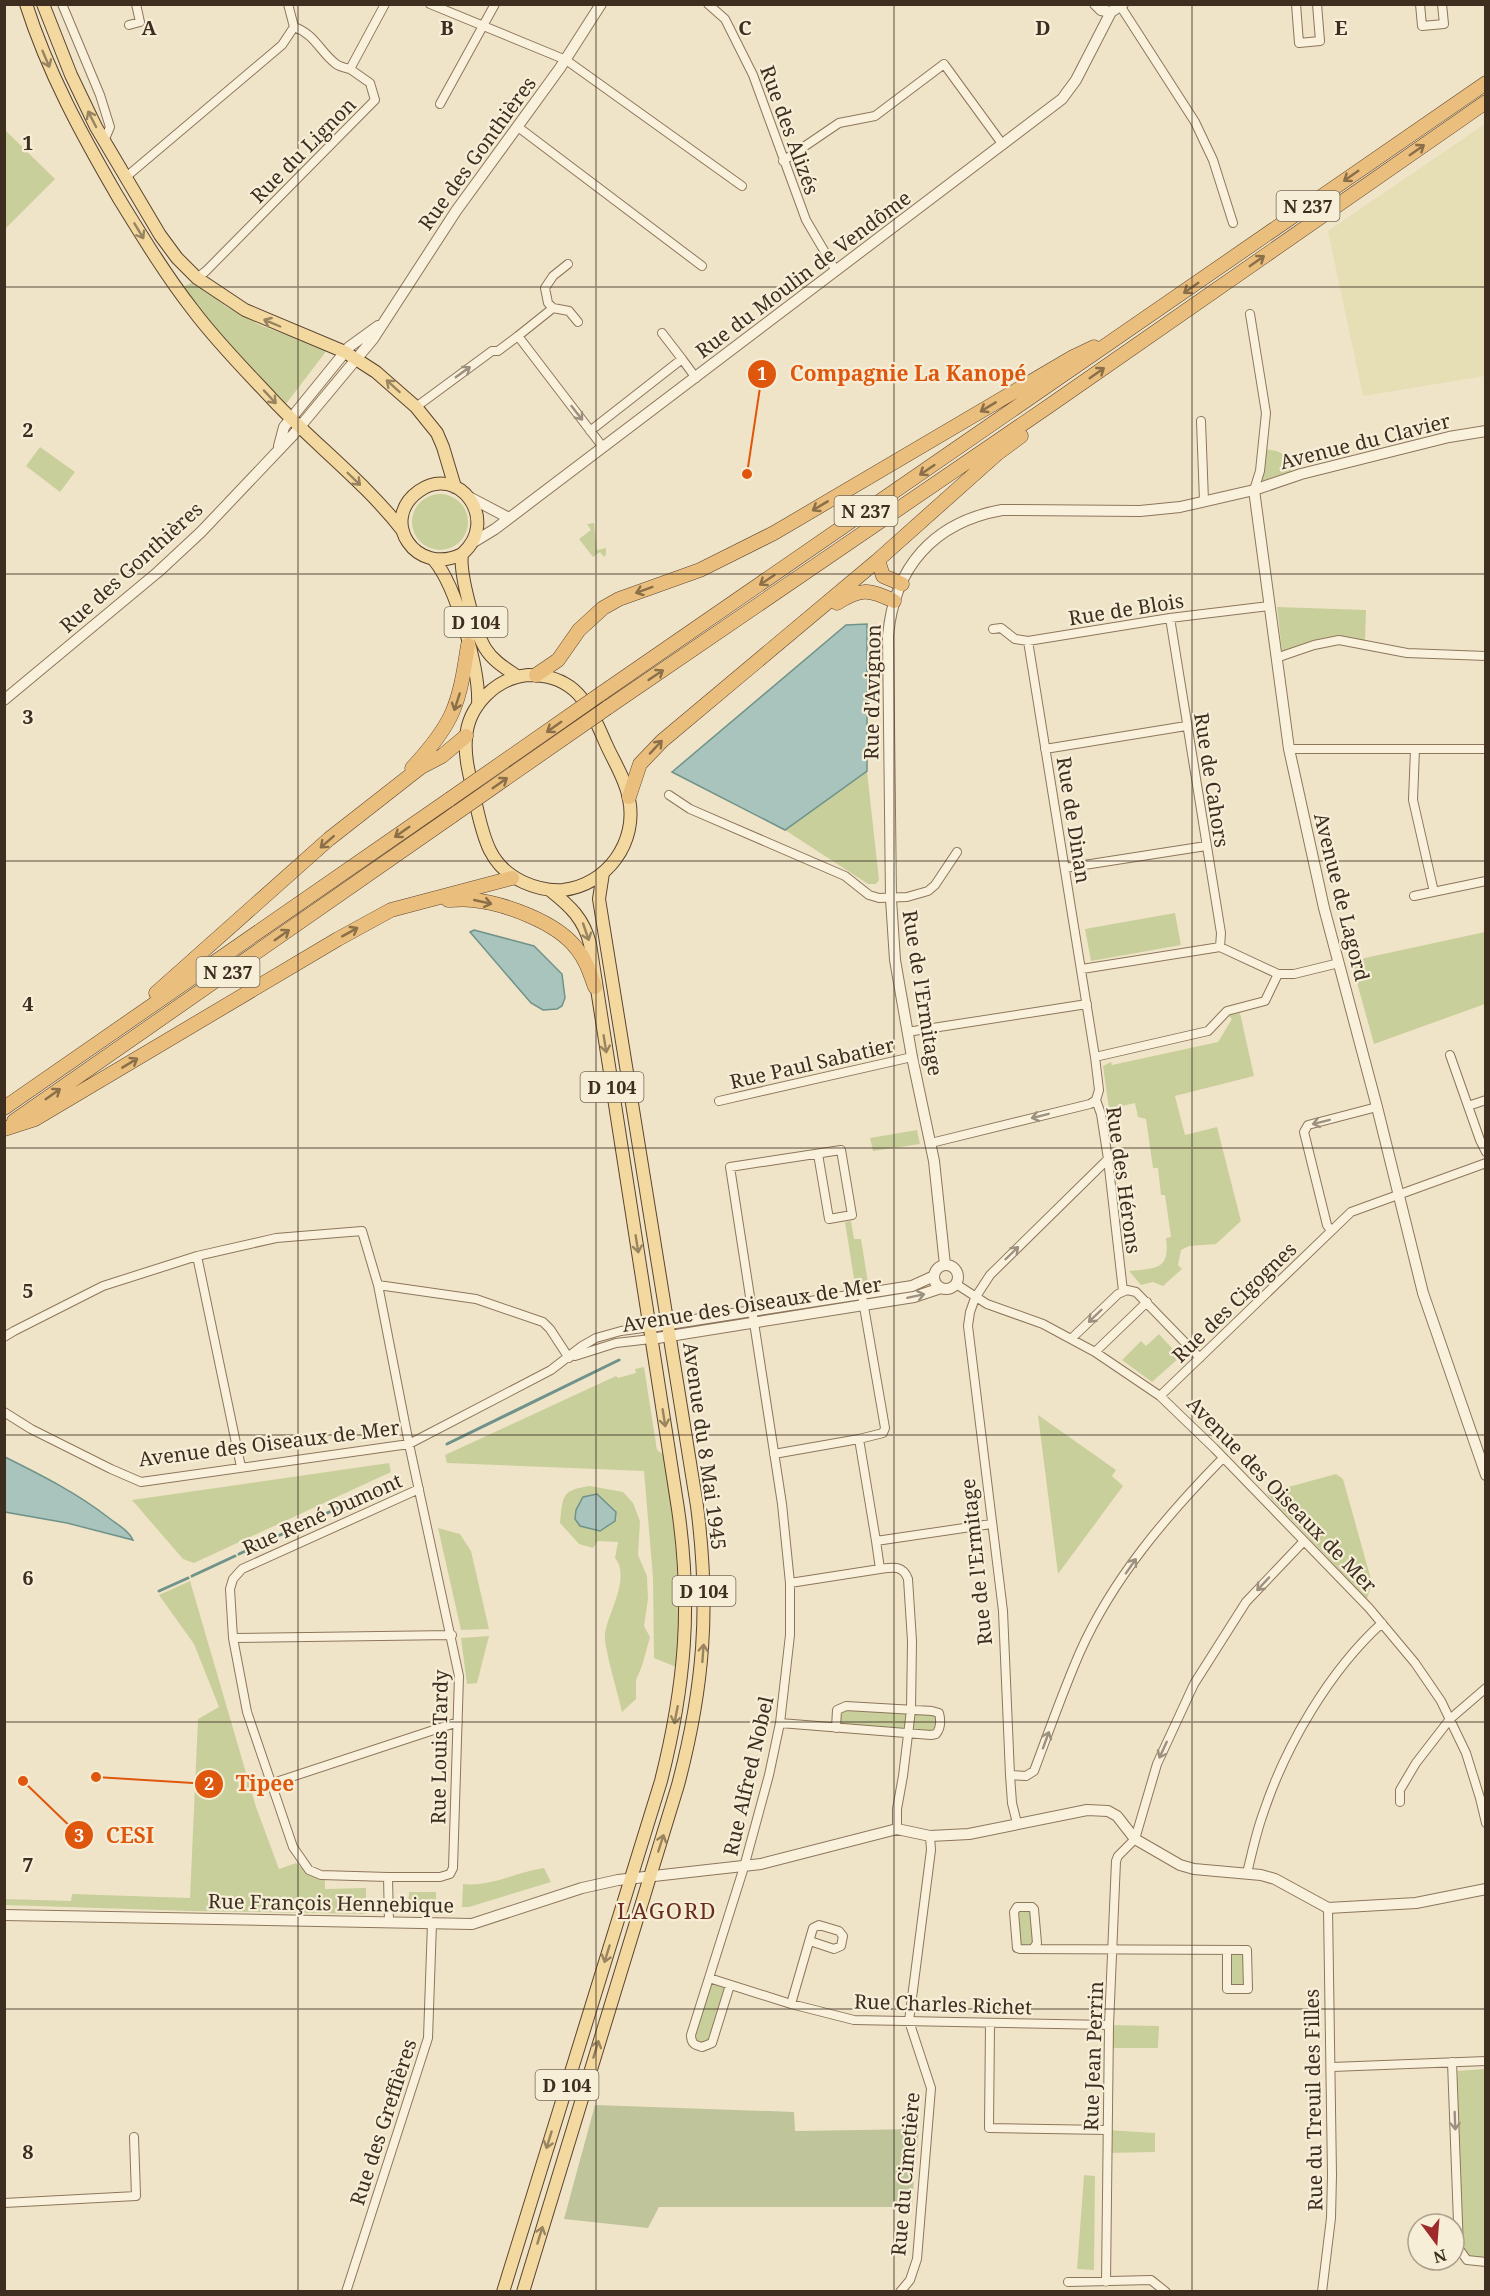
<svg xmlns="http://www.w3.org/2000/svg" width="1490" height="2296" viewBox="0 0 1490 2296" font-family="'Noto Serif',serif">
<rect width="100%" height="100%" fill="#f0e4c8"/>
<path fill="#e6deb5" d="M1485,124V376L1363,396L1328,231Z"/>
<path fill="#c9cf9b" d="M4,129L55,179L5,229H4Z
M196,281L225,306L262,326L328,349L282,409L178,289Z
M40,447L75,472L60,492L26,466Z
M1263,449C1284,451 1290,455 1292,477L1254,490Z
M412 522a28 28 0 1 1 56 0a28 28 0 1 1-56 0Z
M594,523L597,550L606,548V554L604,557L600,552L593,557L579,539L591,530L587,524Z
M1277,607L1366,610L1365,641L1328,637L1282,651Z
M867,771L879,880L876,884H868L785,830Z
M1175,913L1181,945L1091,961L1085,929Z
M1485,932V1004L1374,1044L1351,961Z
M1240,1013L1254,1076L1175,1096L1185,1135L1217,1127L1241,1221L1216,1244L1189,1246L1181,1250L1178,1265L1182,1269L1163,1286L1153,1282L1141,1285L1129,1271C1157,1268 1170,1270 1166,1238L1171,1237L1165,1195H1161L1158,1168H1153L1146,1119L1138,1117L1135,1103L1109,1109L1103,1066L1111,1062L1112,1065L1218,1042L1232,1019L1228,1015Z
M917,1130L920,1144L873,1151L870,1138Z
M851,1221L854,1239H861L868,1283L855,1285L845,1222Z
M1159,1334L1180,1357L1152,1382L1122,1360L1141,1341L1146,1346Z
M644,1367L657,1450L664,1455C675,1526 683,1595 676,1667L654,1658L653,1578L644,1471L447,1463L445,1455L616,1376L618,1378L636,1373L635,1369Z
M1038,1415L1116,1470L1112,1476L1123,1486L1058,1574Z
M389,1463L391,1472L194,1563L183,1559L132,1500Z
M1336,1474L1343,1479L1372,1583L1367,1599L1266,1493Z
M590,1486L623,1492L633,1503L640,1521L638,1555L647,1576L648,1599L644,1626L650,1637L642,1666L636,1680V1699L622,1712C619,1697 603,1645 605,1634C608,1612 631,1578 615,1558L618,1542L598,1541L593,1548L579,1544L560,1523C563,1496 561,1490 590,1486Z
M438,1528L460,1534L471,1551L489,1629L461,1630Z
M190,1581L256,1807L279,1869L296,1863L310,1875L325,1880V1889L366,1888V1914L191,1911L5,1905V1899L71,1901L72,1894L190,1898L198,1719L219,1707L194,1644L159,1595Z
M489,1636L477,1683L467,1684L461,1638Z
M837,1710L939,1713L936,1734L836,1728Z
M544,1868L551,1882L469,1907H462L463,1884C491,1887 516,1872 544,1868Z
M409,1892H436V1906H408Z
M1017,1907H1032L1037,1943L1020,1949Z
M1227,1950H1247L1248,1989H1227Z
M709,1978L730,1985L707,2046L691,2041Z
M1109,2025L1159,2026L1158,2048H1108Z
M1485,2069V2259L1470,2258L1462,2249L1455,2079L1458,2078L1457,2071Z
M1107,2130L1155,2133V2152L1107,2153Z
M1084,2175L1095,2176L1094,2270L1077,2269Z"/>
<path fill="#bfc49a" d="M595,2105L794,2112L795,2131L919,2129L916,2160L911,2161L908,2165V2171L914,2177L912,2207H659L648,2228L564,2219Z"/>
<path fill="#a9c4bc" stroke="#6f938a" stroke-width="1.5" d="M867,624V771L785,830L672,772L846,625Z
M474,930L534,946L562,974L565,998L562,1006L557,1009L543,1010L531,1003L470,932Z
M5,1457C41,1475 77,1493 109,1518C118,1525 128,1530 133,1540L67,1523L5,1512Z
M597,1494L616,1512L615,1521L600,1531L580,1526L575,1519L576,1510L583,1497Z"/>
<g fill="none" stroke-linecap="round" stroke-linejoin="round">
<path stroke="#6f938a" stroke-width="3" d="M447,1444L619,1360
M299,1526L394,1482
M239,1554L295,1528
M192,1576L235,1556
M159,1591L188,1578"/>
<g stroke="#8d765c" stroke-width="10">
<path id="minor" d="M62,4L100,95L110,127L104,141
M430,4L566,60L742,186
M708,4L725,19L753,75L806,220L836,271
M1296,4L1299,43L1320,41L1317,4
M1420,4L1422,26L1444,24L1442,4
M1121,7L1195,122L1213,160L1233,223
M129,25L140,22L136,4
M294,27C315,34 320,52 336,64C340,67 346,68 350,69
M440,104L495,4
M518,127L702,266
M783,161L839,123L875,116L944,64L1003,145
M126,177L282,45L294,27L288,4
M197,278L206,271L375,100L370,83L350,69L385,4
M553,308L569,311L578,322
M1250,314L1266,413L1260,471L1254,490
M662,333L682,359
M518,336L553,308L548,303L545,288L553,276L568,264
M416,407L492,351H498L518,336L602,446
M1201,421L1204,501
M590,431L682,359L696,378
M1170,618L1221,933L1220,947
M993,629L1001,628L1015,639L1028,641L1170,618L1269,606
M1028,641L1095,1057L1099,1090L1096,1100L1101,1114L1108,1159L1123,1291
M1276,658L1314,645L1339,640L1407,653L1486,656
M1045,749L1186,726
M1289,749H1486
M1415,749L1413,800L1434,892
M669,795L690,809L845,876L869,895L879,898L907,897L928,891L935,885L957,852
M1065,868L1206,846
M1414,896L1486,881
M1082,969L1220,947L1278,974H1294L1339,963
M907,1032L1087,1004
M1450,1055L1480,1140L1486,1152
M1095,1057L1208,1031L1227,1011L1265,1001L1278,974
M719,1101L912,1057
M1468,1106L1486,1100
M931,1143L1090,1104L1096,1100
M1331,1231L1327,1225L1304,1132L1308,1125L1377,1107
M197,1256L241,1467
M956,1284L987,1304L1043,1324L1095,1352L1160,1396L1214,1448L1369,1608L1415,1663L1441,1701L1466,1753L1480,1798L1486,1823
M378,1285L409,1444L459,1676L453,1868L450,1874L440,1877H388L389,1922
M863,1301L885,1428L883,1433L859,1439L876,1541
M4,1337L14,1331L103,1286L197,1256L276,1238L362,1231L378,1285L476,1299L543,1322L550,1329L569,1358
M1072,1338L1118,1294L1127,1290L1136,1292L1200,1358
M1095,1352L1147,1302
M575,1356L616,1343L651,1339
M1160,1396L1351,1212L1486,1163
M4,1412L31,1429L111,1469L141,1482L409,1444L551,1370L582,1346L596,1338L621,1331L650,1327
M774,1454L859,1439
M880,1569C893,1567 903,1565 908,1579L912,1641L911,1710L903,1776L897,1809V1829
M790,1583L880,1569L876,1541L991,1524
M233,1638L452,1635
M780,1723L931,1735L936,1734C941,1728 941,1721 939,1713L932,1711L846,1706L837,1710L836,1728
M1010,1775L1026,1776L1034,1771C1049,1731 1063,1691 1080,1652C1113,1578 1167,1515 1223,1458
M270,1784L458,1722
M1400,1802V1790L1416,1763L1450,1719L1486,1688
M1017,1823L1012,1803L1010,1775L1003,1611L968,1326L970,1312L975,1298L990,1275L1108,1159
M1247,1873C1252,1853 1256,1833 1263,1814C1285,1747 1329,1671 1382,1623
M388,1877L321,1875L309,1870L293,1847L247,1712L233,1638L230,1589L233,1579L242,1569L419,1489
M1033,1949L1037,1943L1034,1909L1032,1907H1017L1014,1912L1017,1948L1020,1949L1247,1950L1248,1989H1227V1950
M709,1978L791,2004L854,2020L1109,2025
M730,1985L712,2043L702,2047C694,2045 691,2043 691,2035L744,1867L769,1775L780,1723L790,1635V1583L782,1504L730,1167L841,1150L852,1215L829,1219L818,1154
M791,2004L813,1928L819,1925L839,1931L843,1936L841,1946L834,1949L810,1941
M990,2023L989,2128L1107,2130
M1452,2062L1459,2249L1467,2260L1486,2262
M1332,2067L1486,2061
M4,2203L136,2196L134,2137
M1068,2282L1151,2280L1166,2292
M1106,2282L1109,2025L1116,1861L1118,1856L1135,1839L1157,1764L1194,1684L1246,1602L1304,1541
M346,2292L428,2038L432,1923
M900,2292L910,2280L917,2259L931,2088L909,2021L931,1850L930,1836
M1322,2292L1331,2218L1332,2175L1328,1908"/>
</g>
<g stroke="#8d765c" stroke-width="12">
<path id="tertiary" d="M1095,4L1101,10L1111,12L1123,4
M279,446L284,427L349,347L378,326
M1254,490L1289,749L1324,908L1377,1107L1423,1293L1486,1475
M469,497L509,518
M472,543L495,529L1062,99L1076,80L1111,12
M4,700L158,572L201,532L293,435L373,339L456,211L560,68L601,4
M934 1277a12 12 0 1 1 24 0a12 12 0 1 1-24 0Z
M945,1265L934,1161L912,1057L895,960L891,899L888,636C894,567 934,522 1002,510L1140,511L1180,507L1254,490L1301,474L1449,437L1486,431
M650,1327L912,1286L934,1276
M651,1339L914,1297L941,1288
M4,1915L472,1924L582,1888L618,1880L761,1864L897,1829L930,1836L969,1834L1087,1810L1108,1811L1117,1816L1135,1839L1180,1865L1194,1869L1261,1875L1275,1879L1328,1908L1416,1903L1486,1889"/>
</g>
<g stroke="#5b4430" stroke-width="14">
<path id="primary" d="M26,4C48,73 82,135 118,197C142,236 165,274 193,310C217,342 245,370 272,399C314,444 365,482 403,531
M43,4L71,75L96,127L160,235L177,258L197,278L245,310L345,352L376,372L416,407L437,433L443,447L455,487
M462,554C416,577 378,520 419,491C458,463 501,520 462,554C459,573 475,631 485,648C493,661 505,668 517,676
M434,560C456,586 480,670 478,705
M528,675C545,675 560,678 574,690C589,703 598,726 606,744C614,762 626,780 629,799C638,842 607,885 563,890C549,891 536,888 523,882C488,866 483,835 475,800C471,780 464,759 466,738C468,706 496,678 528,675Z
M503,2292L661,1781C685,1686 692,1606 678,1509L590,944C584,919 570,906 551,891
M523,2292L678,1785C704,1687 710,1607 697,1506L599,899L603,873"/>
</g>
<g stroke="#5b4430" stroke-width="15">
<path id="trunk" d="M878,560L883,576L902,584
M837,603C861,588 868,589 894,601
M536,675L558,660L579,630L603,608L619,599L700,570L774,533L1073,357L1094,347
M602,693L1486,83
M607,708L1049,406L1486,102
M412,768C454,723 459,705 468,645
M629,797L640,764L662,741L878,560L998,453L1021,436
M448,900C456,900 464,899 472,900C504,903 557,922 577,949C586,960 590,973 595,987
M156,993L329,839L421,767L442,756L466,736
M4,1108L450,799
M14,1121L452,816
M4,1129L35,1119L338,939L391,910L512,878"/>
</g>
<use href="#minor" stroke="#faf1dc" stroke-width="8"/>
<use href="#tertiary" stroke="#faf1dc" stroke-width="10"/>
<use href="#primary" stroke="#f3d9a0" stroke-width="12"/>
<use href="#trunk" stroke="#eabe7c" stroke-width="14"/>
<g stroke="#5b4430" stroke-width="15" stroke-linecap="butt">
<path id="trunk-bridge" d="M450,799L602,693
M452,816L607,708"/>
</g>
<use href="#trunk-bridge" stroke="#eabe7c" stroke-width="14"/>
</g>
<defs><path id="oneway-shaft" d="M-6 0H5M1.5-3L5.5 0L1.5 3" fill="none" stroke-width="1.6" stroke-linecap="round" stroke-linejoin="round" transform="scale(1.5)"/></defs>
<g stroke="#988460">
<use href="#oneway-shaft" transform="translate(46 59) rotate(67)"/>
<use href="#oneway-shaft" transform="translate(92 119) rotate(-117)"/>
<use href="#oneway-shaft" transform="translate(139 231) rotate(59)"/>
<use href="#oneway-shaft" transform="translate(272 323) rotate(-157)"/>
<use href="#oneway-shaft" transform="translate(393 386) rotate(-138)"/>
<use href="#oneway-shaft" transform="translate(270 397) rotate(47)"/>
<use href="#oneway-shaft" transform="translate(354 479) rotate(44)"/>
<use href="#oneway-shaft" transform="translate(586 932) rotate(71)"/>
<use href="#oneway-shaft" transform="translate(605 1044) rotate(81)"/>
<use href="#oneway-shaft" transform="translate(637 1244) rotate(81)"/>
<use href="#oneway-shaft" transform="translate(664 1418) rotate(81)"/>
<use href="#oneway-shaft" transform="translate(703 1653) rotate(-86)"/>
<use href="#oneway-shaft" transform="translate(676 1715) rotate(101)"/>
<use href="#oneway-shaft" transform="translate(661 1843) rotate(-72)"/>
<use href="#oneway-shaft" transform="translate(607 1954) rotate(107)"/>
<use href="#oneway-shaft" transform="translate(596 2049) rotate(-73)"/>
<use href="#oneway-shaft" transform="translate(549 2140) rotate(107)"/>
<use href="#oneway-shaft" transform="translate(540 2235) rotate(-73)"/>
</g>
<g stroke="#8b6f49">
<use href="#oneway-shaft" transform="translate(1417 150) rotate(-35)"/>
<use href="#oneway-shaft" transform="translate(1351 176) rotate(145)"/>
<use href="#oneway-shaft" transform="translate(1257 261) rotate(-35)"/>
<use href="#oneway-shaft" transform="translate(1191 288) rotate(145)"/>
<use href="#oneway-shaft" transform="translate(1097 373) rotate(-35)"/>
<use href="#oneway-shaft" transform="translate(988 407) rotate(149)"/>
<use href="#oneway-shaft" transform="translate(927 470) rotate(146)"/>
<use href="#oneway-shaft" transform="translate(820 506) rotate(149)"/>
<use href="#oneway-shaft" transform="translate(767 580) rotate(146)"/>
<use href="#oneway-shaft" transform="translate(644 590) rotate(160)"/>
<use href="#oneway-shaft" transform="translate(656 675) rotate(-34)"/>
<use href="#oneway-shaft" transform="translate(457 702) rotate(108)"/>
<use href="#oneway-shaft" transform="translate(554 727) rotate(145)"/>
<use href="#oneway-shaft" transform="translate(656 747) rotate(-47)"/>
<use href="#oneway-shaft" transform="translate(500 783) rotate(-35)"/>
<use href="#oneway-shaft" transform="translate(402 832) rotate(145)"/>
<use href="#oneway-shaft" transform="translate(327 842) rotate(139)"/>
<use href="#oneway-shaft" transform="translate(483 902) rotate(13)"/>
<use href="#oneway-shaft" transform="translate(350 932) rotate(-29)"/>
<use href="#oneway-shaft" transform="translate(282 935) rotate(-35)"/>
<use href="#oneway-shaft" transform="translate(130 1063) rotate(-31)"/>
<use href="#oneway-shaft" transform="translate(53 1094) rotate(-35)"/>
</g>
<g stroke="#9c907e">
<use href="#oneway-shaft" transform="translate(463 372) rotate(-36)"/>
<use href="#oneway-shaft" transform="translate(577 413) rotate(52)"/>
<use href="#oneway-shaft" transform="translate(1040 1116) rotate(166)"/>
<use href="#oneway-shaft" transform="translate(1321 1122) rotate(166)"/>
<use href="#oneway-shaft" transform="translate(1012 1253) rotate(-44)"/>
<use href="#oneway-shaft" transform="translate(916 1296) rotate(-12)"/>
<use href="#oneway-shaft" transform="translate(1095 1316) rotate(136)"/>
<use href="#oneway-shaft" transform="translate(1131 1566) rotate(-55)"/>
<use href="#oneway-shaft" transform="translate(1263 1584) rotate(133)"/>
<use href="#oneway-shaft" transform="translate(1046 1740) rotate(-70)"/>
<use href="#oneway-shaft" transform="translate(1163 1750) rotate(115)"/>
<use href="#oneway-shaft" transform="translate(1455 2121) rotate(88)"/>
</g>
<path fill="none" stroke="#3d2e20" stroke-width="1.5" stroke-opacity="0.55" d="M298,4V2292M596,4V2292M894,4V2292M1192,4V2292M4,287H1486M4,574H1486M4,861H1486M4,1148H1486M4,1435H1486M4,1722H1486M4,2009H1486"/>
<g text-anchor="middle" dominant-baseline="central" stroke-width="4.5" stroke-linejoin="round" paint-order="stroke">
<g fill="#f7eed8" stroke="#756857" stroke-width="1.5">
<rect x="1276.5" y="191" width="63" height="30" rx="4.5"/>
<rect x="834.5" y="496" width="63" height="30" rx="4.5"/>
<rect x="444.5" y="607" width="63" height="30" rx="4.5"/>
<rect x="196.5" y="957" width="63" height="30" rx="4.5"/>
<rect x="580.5" y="1072" width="63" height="30" rx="4.5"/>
<rect x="672.5" y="1576" width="63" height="30" rx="4.5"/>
<rect x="535.5" y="2070" width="63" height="30" rx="4.5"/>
</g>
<g font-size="18" font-weight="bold" fill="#3d2e20">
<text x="1308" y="206">N 237</text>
<text x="866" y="511">N 237</text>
<text x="476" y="622">D 104</text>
<text x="228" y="972">N 237</text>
<text x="612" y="1087">D 104</text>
<text x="704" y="1591">D 104</text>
<text x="567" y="2085">D 104</text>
</g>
<g font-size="20" fill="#3d2e20" stroke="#f7eed8">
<text transform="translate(790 130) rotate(70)">Rue des Alizés</text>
<text transform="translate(303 150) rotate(-45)">Rue du Lignon</text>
<text transform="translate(477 153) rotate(-54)">Rue des Gonthières</text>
<text transform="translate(803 274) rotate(-37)">Rue du Moulin de Vendôme</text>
<text transform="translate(1365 441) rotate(-14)">Avenue du Clavier</text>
<text transform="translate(131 567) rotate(-42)">Rue des Gonthières</text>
<text transform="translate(1126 609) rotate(-9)">Rue de Blois</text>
<text transform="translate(872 692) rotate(-89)">Rue d'Avignon</text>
<text transform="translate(1212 780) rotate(81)">Rue de Cahors</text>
<text transform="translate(1074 820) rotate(81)">Rue de Dinan</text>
<text transform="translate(1342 897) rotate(76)">Avenue de Lagord</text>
<text transform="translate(923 993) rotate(81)">Rue de l'Ermitage</text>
<text transform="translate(812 1063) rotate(-13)">Rue Paul Sabatier</text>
<text transform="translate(1124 1180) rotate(82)">Rue des Hérons</text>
<text transform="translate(1234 1302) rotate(-44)">Rue des Cigognes</text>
<text transform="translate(752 1304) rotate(-9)">Avenue des Oiseaux de Mer</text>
<text transform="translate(269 1443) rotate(-7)">Avenue des Oiseaux de Mer</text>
<text transform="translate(705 1446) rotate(82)">Avenue du 8 Mai 1945</text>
<text transform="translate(1282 1494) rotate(46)">Avenue des Oiseaux de Mer</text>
<text transform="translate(322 1514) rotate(-24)">Rue René Dumont</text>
<text transform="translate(976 1562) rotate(-96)">Rue de l'Ermitage</text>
<text transform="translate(439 1747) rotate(-89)">Rue Louis Tardy</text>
<text transform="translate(748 1776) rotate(-77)">Rue Alfred Nobel</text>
<text transform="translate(331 1903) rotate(1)">Rue François Hennebique</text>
<text transform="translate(943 2004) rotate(2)">Rue Charles Richet</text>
<text transform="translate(1093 2056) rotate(-88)">Rue Jean Perrin</text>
<text transform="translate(1313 2100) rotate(-91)">Rue du Treuil des Filles</text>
<text transform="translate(383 2122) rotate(-72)">Rue des Greffières</text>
<text transform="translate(905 2174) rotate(-85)">Rue du Cimetière</text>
</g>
<g font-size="22" letter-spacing="1.5" fill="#6b2e1e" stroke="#f7eed8">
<text x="667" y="1910">LAGORD</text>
</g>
</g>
<g font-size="20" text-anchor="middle" font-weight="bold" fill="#3d2e20" stroke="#f7eed8" stroke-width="4.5" stroke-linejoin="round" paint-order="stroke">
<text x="149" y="35">A</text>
<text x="447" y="35">B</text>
<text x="745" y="35">C</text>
<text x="1043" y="35">D</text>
<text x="1341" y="35">E</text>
<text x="28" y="150">1</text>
<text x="28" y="437">2</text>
<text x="28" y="724">3</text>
<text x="28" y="1011">4</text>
<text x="28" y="1298">5</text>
<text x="28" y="1585">6</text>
<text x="28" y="1872">7</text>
<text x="28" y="2159">8</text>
</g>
<path fill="none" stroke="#df570d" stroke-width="2" d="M747 474L762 374M96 1777L209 1784M23 1781L79 1835"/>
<g fill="#df570d" stroke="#f7eed8" stroke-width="2">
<circle cx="747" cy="474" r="6"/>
<circle cx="96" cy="1777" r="6"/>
<circle cx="23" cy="1781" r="6"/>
<circle cx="762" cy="374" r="15"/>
<circle cx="209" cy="1784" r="15"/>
<circle cx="79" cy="1835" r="15"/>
</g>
<g font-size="18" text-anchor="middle" font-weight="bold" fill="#fff">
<text x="762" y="380">1</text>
<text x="209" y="1790">2</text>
<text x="79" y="1842">3</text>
</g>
<g font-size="21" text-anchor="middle" font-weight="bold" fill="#df570d" stroke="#f7eed8" stroke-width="4.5" stroke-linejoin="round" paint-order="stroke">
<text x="908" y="381">Compagnie La Kanopé</text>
<text x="265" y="1791">Tipee</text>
<text x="130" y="1843">CESI</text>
</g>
<rect width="1490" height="2296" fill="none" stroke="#3d2e20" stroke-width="12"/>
<g transform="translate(1436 2242) rotate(164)"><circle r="28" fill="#f7eed8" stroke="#ada18e" stroke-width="1.5"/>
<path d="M0-4.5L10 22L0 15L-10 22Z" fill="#9e2a2b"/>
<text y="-9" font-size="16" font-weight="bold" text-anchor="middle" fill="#3d2e20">N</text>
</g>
</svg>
